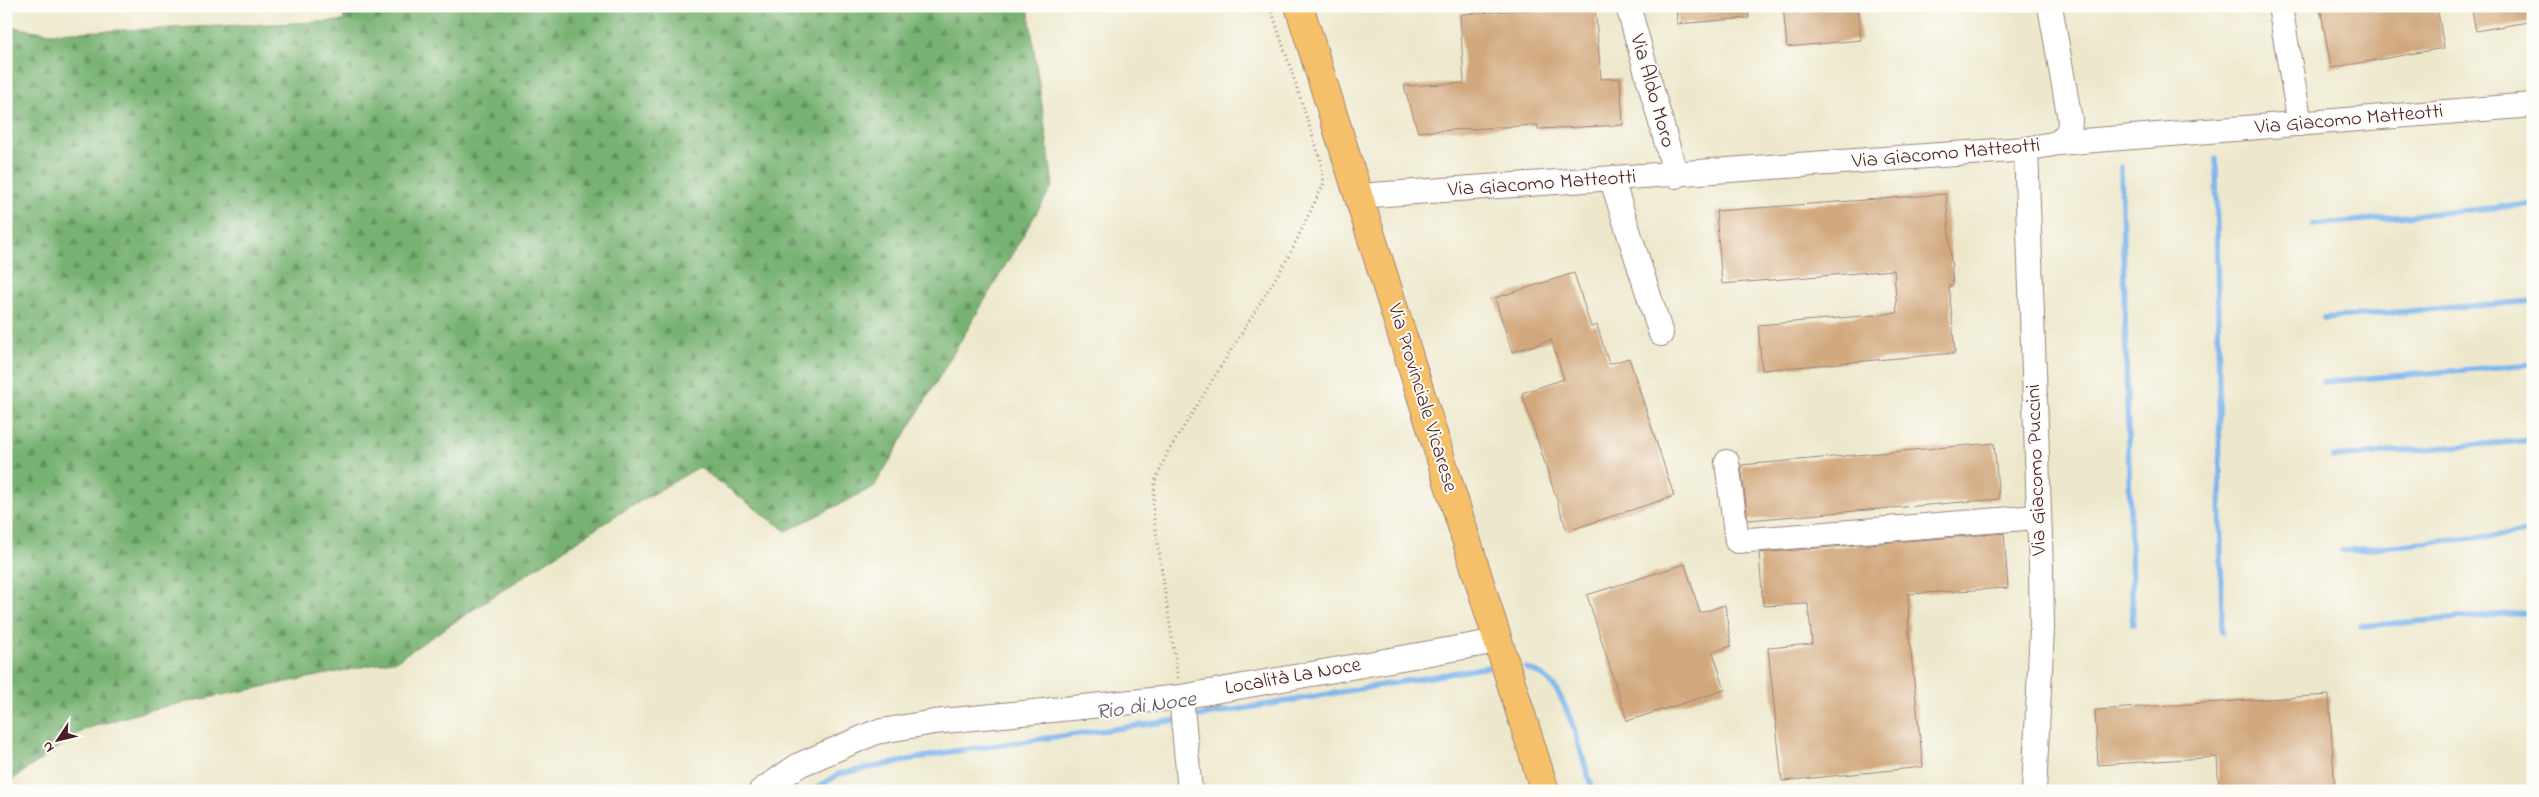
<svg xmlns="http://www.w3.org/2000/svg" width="2539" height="797" viewBox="0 0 2539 797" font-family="'Indie Flower',sans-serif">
<defs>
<pattern id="forest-firs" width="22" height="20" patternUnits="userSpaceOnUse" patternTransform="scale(1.25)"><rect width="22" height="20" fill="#77b272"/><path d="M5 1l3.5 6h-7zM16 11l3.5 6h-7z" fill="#64905e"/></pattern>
</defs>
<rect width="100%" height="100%" fill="#fdfcf7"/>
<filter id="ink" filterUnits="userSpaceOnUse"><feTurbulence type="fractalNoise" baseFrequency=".02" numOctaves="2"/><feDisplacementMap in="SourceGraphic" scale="10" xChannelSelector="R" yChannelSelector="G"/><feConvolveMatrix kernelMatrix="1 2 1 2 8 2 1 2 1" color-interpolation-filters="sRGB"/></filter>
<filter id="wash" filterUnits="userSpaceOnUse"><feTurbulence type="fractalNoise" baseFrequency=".0096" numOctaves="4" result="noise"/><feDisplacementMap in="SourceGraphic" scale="20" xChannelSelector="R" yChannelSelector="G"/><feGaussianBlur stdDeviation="1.12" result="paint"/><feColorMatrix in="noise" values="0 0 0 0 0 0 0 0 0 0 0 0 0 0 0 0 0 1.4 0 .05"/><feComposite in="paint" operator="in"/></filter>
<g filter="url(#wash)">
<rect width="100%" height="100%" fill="#ede8cc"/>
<path fill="url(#forest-firs)" stroke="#60684e" d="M343,6H1028L1053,185L874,487L786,531L699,467L615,516L397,660L153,709L85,729L6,784V26L50,33L344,21Z"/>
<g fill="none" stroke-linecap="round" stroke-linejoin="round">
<path stroke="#7eb5ed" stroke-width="5.5" d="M2216,159L2222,632
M2121,167L2133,625
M2313,225L2533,204
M2324,318L2533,301
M2323,382L2533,364
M2333,457L2533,440
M2342,551L2533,532
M2361,626L2533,612
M1526,668C1538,672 1548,677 1555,688C1572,712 1583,761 1593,791
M1188,718L1488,667
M812,791L839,774L949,752L1178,720"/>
</g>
<g id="blocks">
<path fill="#d1a87d" d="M1595,6L1601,79L1620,78L1623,125L1538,129V125L1418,132L1404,86L1464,83L1460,14Z
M1676,6H1748L1749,18L1677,24Z
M1783,6H1858L1861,40L1787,47Z
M2320,6H2437L2444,48L2331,68Z
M2471,6H2533V21L2476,31Z
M1946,194L1953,285H1949L1955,353L1762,370L1758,325L1897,313L1894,270L1722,284L1716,211Z
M1574,273L1591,327L1597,325L1609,364L1629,358L1674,496L1567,531L1522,393L1564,379L1551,340L1512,352L1495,298Z
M1994,443L1999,499L1748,520L1741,465Z
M2004,533L2008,588L1908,594L1909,634L1923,767L1782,781L1768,648L1812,644L1808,604L1763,606L1759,553Z
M1685,564L1700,613L1725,605L1731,646L1713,652L1725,690L1627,721L1587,595Z
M2329,695L2335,791H2219L2217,757L2098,765L2095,710Z"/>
</g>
</g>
<g filter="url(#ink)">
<use href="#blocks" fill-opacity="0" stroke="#9c847c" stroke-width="1"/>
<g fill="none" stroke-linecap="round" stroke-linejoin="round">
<g stroke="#9c847c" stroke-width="26">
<path id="minor" d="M1628,6L1676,176
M2050,6L2070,120L2069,131L2058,143
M2280,6L2300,124
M2026,149L2041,568L2042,628L2034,791
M1612,180L1661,334
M1358,196L2026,149L2058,143L2533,105
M1727,462L1737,541L2037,517
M1181,697L1190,791
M761,791L799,765L876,732L934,722L1181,697L1498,641"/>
</g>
<g stroke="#9c847c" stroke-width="30">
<path id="major" d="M1299,6L1545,791"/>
</g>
<path stroke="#9c847c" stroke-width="3" stroke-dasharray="1 4" stroke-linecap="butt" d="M1178,678L1153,512L1155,481L1168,452L1288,258L1324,183L1321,161L1270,6"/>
<use href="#minor" stroke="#fff" stroke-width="24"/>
<use href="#major" stroke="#f6c06b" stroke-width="28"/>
</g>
</g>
<g text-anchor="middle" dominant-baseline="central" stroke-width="4" stroke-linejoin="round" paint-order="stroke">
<g font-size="21" fill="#4a1f2b" stroke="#fdfcf7">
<text transform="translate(1652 91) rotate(74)">Via Aldo Moro</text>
<text transform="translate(2349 120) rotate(-5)">Via Giacomo Matteotti</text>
<text transform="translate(1946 154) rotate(-5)">Via Giacomo Matteotti</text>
<text transform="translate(1542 184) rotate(-4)">Via Giacomo Matteotti</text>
<text transform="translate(1422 398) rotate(73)">Via Provinciale Vicarese</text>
<text transform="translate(2037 470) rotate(-92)">Via Giacomo Puccini</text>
<text transform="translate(1293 677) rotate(-10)">Località La Noce</text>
</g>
<g font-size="22" font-style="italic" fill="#5c546f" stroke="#fdfcf7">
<text transform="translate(1146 707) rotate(-8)">Rio di Noce</text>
</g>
</g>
<rect width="2539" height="797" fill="none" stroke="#fdfcf7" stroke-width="25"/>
<g transform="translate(58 740) rotate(235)" stroke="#fdfcf7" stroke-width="4" paint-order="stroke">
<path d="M0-4L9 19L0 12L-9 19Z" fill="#4a1f2b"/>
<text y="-8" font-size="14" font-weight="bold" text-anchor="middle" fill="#4a1f2b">N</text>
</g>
</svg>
